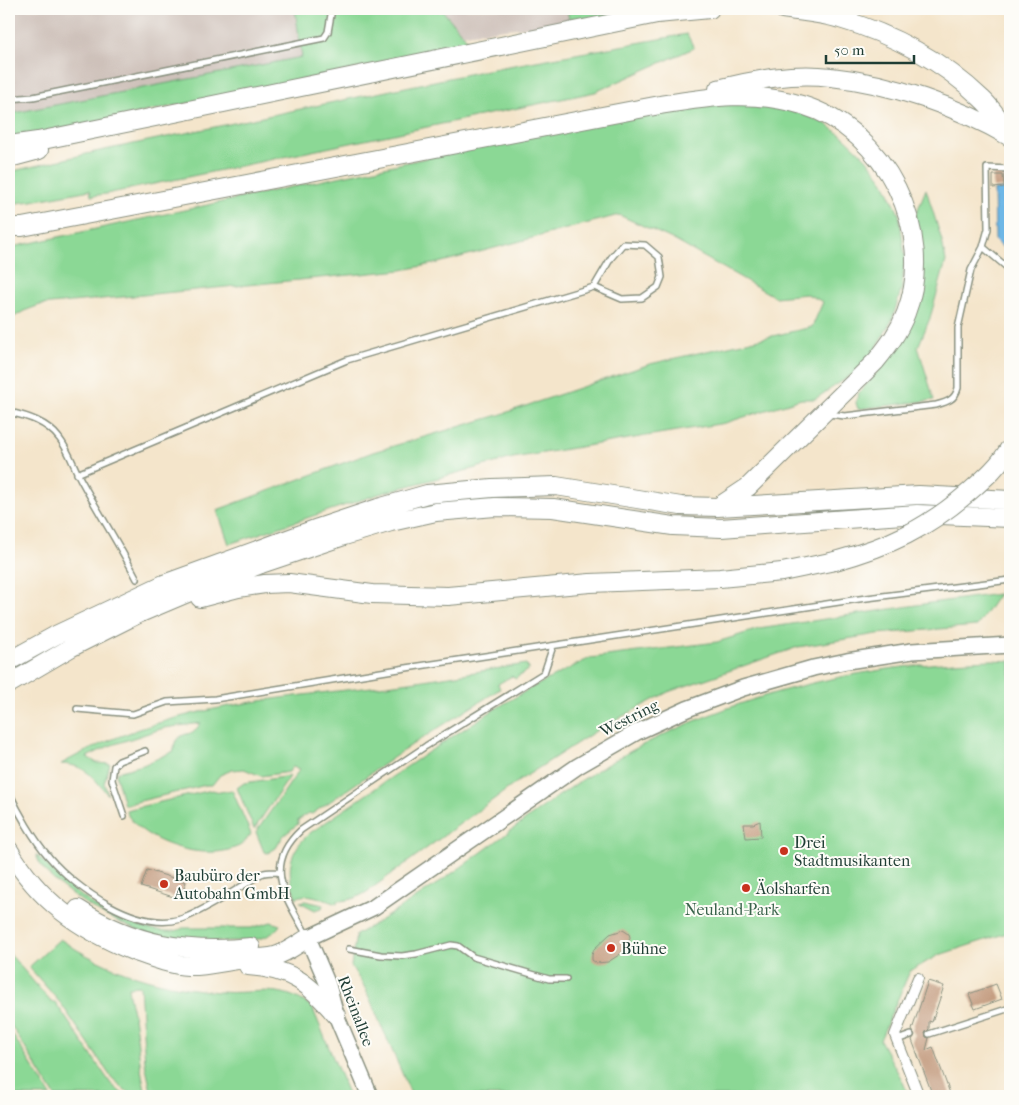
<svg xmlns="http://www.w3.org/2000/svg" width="1019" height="1105" viewBox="0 0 1019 1105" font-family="'IM FELL French Canon',serif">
<rect width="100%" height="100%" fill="#fdfcf7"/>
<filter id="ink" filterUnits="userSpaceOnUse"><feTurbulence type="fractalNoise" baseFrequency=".02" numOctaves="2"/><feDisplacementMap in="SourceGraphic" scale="10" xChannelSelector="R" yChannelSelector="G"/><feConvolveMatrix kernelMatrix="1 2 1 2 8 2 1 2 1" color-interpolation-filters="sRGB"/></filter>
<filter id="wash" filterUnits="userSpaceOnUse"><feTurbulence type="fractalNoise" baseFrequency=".0096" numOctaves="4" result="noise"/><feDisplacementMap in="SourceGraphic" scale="20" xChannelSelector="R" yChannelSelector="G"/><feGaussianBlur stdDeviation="1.12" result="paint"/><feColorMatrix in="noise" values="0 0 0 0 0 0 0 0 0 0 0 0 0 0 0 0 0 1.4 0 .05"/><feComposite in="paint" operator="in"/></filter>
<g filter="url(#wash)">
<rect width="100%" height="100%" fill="#f4e5cb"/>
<path fill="#cec1ba" d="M9,9H567L570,24L505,29L409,42L9,129Z"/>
<path fill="#8bd895" stroke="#558a64" d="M295,9H441L472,45L27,136L9,137V114L302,57Z
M567,9H641L570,24Z
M687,34L694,48L595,92L106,194L91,196L90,190L32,201L9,204V172L95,152L492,69Z
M746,102L777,107L803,114L826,124L845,138L866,158L884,182L899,214L905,256L902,287L892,320L875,350L856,372L815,399H801L725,423L513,458L382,493L229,544L217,510L373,452L499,415L650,364L812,327L823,302L807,294L775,297L672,239L619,215L438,263L402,270L40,305L24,311L9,320V249L12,247L599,121L690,104Z
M926,189L942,241L946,261L930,318L918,347L934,400L858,409L856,403L858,394L885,363L897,345L916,214Z
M999,594L977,626L877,634L798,647L668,692L599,729L520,780L375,886C364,895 352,901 337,901V904C323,900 309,891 296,898C286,871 288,852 310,833L427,753L495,709L531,688L590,658L717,642L759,629L930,603Z
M992,660L1010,661V932L939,955L910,971L880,1040L902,1080L909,1096H412L365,988L351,966L356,935C404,907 450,876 494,843C528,818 561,793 596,771C718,697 851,665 992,660Z
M526,664L529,669L515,679L512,676L498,684L500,689L413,744L312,814L309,813L298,820V824L283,836L276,848L268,853L264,852L256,832L300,769L292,767L289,772L261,776L244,769L232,770L220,775L212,785H206L124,805L116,775L117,772L143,765L174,751C173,739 181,734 193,733L201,723L164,728L109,746L87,757L97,763L110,764L104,783L108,795C93,777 86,765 61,764C161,708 261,700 372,687C423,681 474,672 526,664Z
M290,776L289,778L254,829L237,788L244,783Z
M212,790L220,792L232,790L251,834C247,839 243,845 237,847C205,862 142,843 126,812V810Z
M36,854C68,888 108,923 157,930C167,931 174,933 183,928H251L271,922L280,925C268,942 247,941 228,941C218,942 208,942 197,942C150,941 101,917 65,889C53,880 40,869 36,854Z
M305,901L323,905L322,908L315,910L300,902Z
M60,939C108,972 162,987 219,992C257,995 278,982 312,1007L349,1096H152L145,1063L140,986L128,987C129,998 132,1007 134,1018C139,1044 139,1070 147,1096H132L111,1077L62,1005L29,967Z
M9,953L51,1002H55L111,1084L125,1096H55L9,1022Z
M9,1029L51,1096H14L9,1090Z"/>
<path fill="#6eb7e6" stroke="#467a8d" d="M1005,175H1010V254L995,240L994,190L1005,189Z"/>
<g id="blocks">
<path fill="#c59e82" d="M993,175H1003L1004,187L993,188Z
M760,821L761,837L746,838L744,824H753Z
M147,870L186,882L180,899L141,887Z
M623,930L629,934L630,937L628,945L622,953L608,962L596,963L592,960V955L594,949L610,934Z
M928,981L944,986L932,1022L929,1021V1029L925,1033L926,1037L929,1038L926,1050L933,1047L951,1096H933L912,1040L915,1035L912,1030Z
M996,984L1002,999L975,1009L969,994Z"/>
</g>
</g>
<g filter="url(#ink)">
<use href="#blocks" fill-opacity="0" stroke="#8a9180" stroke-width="1"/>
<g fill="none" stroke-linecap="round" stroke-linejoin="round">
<g stroke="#8a9180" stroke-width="8">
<path id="lane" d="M9,99L33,97L324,38L328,32L332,9
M983,247L1010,270
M9,412C27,416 47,422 59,438C69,450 74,468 82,482C100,515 120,546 137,579
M829,414L845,416L936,405C947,402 955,400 958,388V328L971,270L983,247L988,229L987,168L1010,169
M77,474L347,360L594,287L611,258L623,244L645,245L659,257L662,277L658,287L642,298L622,299L594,287
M77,709L133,714L167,702L215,699L393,670L859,599L1010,580
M9,792C18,812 34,840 49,857C76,889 137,932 181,919C198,914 228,895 244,885C251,881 257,875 264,873C269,872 275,872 279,872
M124,816L112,780L114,766L119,761L145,751
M307,935C286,898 262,866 301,830L426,746L544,673L553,646
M349,949L381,955L402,956L416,954L451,945L458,946L473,957L549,979H566
M929,1034L1010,1008
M897,1040L911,1035"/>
</g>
<g stroke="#8a9180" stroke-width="12">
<path id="street" d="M918,978L895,1035L919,1096"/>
</g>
<g stroke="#8a9180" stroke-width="18">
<path id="primary" d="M370,1096L336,1015L328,985L308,938L374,907L578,766L637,732L687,709L743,688L813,668L847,661L912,651L1010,645"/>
</g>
<g stroke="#8a9180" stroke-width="20">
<path id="highway" d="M783,9C802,12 822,13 840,19C892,34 943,61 982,99C993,109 1002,123 1010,135
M718,89C754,80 793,72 831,77C890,83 959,107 1010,137
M9,145L38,141L657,14L710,9
M9,158L39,150
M9,227H22L660,105C710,97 752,90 802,105C885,130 937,232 906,313C899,332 888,346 876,361L748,487L718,507
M200,598L238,588L265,584L289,583L372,594L448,596L590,583L720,578L782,572L835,561
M9,661L58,634L164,584L318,528L378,508L427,494L492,488L556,486L681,506L718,507L919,495L1010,500
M9,684L72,647L138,614L197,589L261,564L344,536L391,522L436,512L495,507L553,508L673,526L721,528L917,514L1010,518
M9,850C39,901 79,929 133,951C150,957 169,965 188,966C205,967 221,962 237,960C249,958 263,959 275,956C286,953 298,944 308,938
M78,909C132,944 188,954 251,947
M248,966C291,969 309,983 336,1015"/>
</g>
<use href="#lane" stroke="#fff" stroke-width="5"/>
<use href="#street" stroke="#fff" stroke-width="10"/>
<use href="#primary" stroke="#fff" stroke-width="15"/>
<use href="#highway" stroke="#fff" stroke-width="18"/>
<g stroke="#8a9180" stroke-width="20" stroke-linecap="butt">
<path id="highway-bridge" d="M835,561C890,546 926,529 969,492C985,478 1000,465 1010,447"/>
</g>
<use href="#highway-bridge" stroke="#fff" stroke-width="18"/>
</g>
</g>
<g fill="#c8321e" stroke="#fdfcf7" stroke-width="2">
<circle cx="784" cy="851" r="5"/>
<circle cx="164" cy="884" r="5"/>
<circle cx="746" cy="888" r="5"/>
<circle cx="611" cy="948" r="5"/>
</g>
<g text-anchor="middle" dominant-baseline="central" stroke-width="4" stroke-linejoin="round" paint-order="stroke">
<g font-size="16" fill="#1f3d34" stroke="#fdfcf7">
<text transform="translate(629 718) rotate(-27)">Westring</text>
<text transform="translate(356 1011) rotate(69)">Rheinallee</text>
</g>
<g font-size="16" fill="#1f3d34" stroke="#fdfcf7" text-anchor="start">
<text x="794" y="842">Drei<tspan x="794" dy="18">Stadtmusikanten</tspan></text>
<text x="174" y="875">Baubüro der<tspan x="174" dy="18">Autobahn GmbH</tspan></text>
<text x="756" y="888">Äolsharfen</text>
<text x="621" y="948">Bühne</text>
</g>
<g font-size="16" fill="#3a644c" stroke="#fdfcf7">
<text x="732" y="909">Neuland-Park</text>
</g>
</g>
<rect width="1019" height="1105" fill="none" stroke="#fdfcf7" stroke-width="30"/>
<path d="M826 55v8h88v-8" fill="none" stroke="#1f3d34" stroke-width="2.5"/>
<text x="834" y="55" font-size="15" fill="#1f3d34" stroke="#fdfcf7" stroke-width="4" paint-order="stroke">50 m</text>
</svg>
